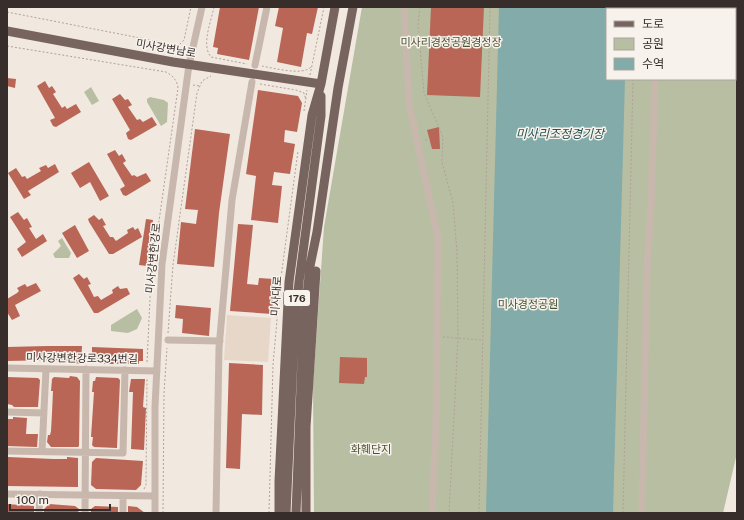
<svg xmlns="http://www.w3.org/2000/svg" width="744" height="520" viewBox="0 0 744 520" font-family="'Public Sans','Noto Sans KR',sans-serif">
<rect width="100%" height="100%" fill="#f1e8e0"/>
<path fill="#b7bea2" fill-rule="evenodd" d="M362,7H737V453L723,513H314L313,385L324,227ZM607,9H735V79H607Z
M91,87L99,101L92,105L84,92Z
M150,97L164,100L168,103L167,122L161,126L147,102V99Z
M62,238L71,253L69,258H55L53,254L61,246L58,241Z
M137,309L142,318L137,329L128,333L111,331V325Z"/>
<path fill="#e7d7c9" d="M227,315L271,318L268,362L224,360Z"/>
<path fill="#82aba9" d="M499,7H627V9H607V79H625L613,513H486Z"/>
<path fill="#b96656" d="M220,7H259L249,60L217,54L218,48L213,47Z
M279,7H318L312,34L307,33L301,67L277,62L283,28L275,26Z
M431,7H484L480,97L427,95Z
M7,78L16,79L15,88L7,86Z
M45,81L49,88L52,86L56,92L53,94L62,108L65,106L67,109L76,104L81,112L56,127L53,126L50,120L55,118L37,86Z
M258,90L298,96L302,103L297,132L285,130L284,142L295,144L290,174L274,172L272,185L282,186L278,223L251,220L256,176L246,174Z
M120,94L125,100L128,99L132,105L128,107L137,120L140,119L143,122L152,117L157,125L131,140L128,139L126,133L130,130L112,99Z
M439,127L440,149H432L427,130Z
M195,129L230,134L219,213L214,267L177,264L181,222L196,224L198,210L185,209Z
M115,150L119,156L122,154L126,161L123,163L132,176L134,175L137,177L146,173L151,181L126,196L123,195L120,189L125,186L107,154Z
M89,162L109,196L100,201L90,182L80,188L71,173Z
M55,164L59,172L28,191L31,195L24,199L8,173L16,168L22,177L25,176L27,179L41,171L39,168L46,165L48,168Z
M18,212L24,220L27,218L32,227L29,228L36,239L43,234L47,241L22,257L17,249L26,242L10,217Z
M94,215L99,220L102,218L106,225L103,226L110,237H113L116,241L128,233L127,230L133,227L135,230L138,228L142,237L113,254H109L89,222L88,219Z
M146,219L153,220L147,266L139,265Z
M238,224L253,225L247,284L258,285L259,278L274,279L272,314L230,311Z
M75,225L89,251L77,258L62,233Z
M79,274L84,279L87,277L91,284L88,285L94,297L98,296L101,300L113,293L112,290L118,286L120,289L127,288L130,294L98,313H94L73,278Z
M36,283L41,291L15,305L20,316L12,320L7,312V299L17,293L19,291L17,288L25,284L27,287Z
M176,305L211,308L209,336L182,333L183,319L175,318Z
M47,346H82L81,364L56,360L7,361V347Z
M92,347L143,349V361H139V364H104V362L92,361Z
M340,357L367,358V377H365L364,384L339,383Z
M229,363L263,365L262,415L242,414L240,469L226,468Z
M70,376L77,377L80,381L79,446L78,447H51L47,442L48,435H50L51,431L52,413L53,391H51L52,379L54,377L69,378Z
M7,377L38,378L40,380L38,407H14L12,405L7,404Z
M96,377L118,378L120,380L117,448L94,447L92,445L93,437H91L94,392H92L93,381H95Z
M131,379H145L143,407L146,408L144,450L131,449L133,392H129Z
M13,417L27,418L26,434H38L37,447L7,446V419H13Z
M8,457L53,459H67V457L78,458V487L7,486Z
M96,458L143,461L141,485L136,490L96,489L91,485L92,462Z
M7,504L34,506V513H7Z
M49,504L75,506L79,509L78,513H44V509Z
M95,506L118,507V513H91V509Z
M128,506L137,507L145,513H128Z"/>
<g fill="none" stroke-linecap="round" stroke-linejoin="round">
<path stroke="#b3a197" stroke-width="1" stroke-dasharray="2 2" stroke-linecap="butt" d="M214,7C211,22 201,45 211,57L247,64
M420,7L418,25L424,93L443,137L442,162L453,203L457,252L458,338L449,513
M635,9V7
M7,12L176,45H179L184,40L191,7
M7,46L166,72C173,76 177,80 178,88L151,277L147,363
M174,54L176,45
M262,66C273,68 303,76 311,67
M310,75L324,7
M260,84L296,90L304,93L306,100
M193,85L200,86
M304,111L307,90
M425,140L430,139
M281,277L298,151
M168,333L173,265L197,93L202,81L211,76
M443,337L482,340
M144,489L146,485L147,379
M163,513L164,393L167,348
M269,513L273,365L280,286
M479,513L490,7
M623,513L633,79"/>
<path stroke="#c8b7ad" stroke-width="7" d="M404,7L409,104L438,238L436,428L432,513
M657,9V7
M255,65L267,7
M168,340L220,341
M7,368L157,371
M7,412L44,413
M7,451L123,453L125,370
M42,451L46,369
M7,494L154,496
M39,513L40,494
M85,513L86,369
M123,513V496
M155,513V407L162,264L189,65L202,7
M216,513L219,348L232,200L252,82
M642,513L647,267L651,207L655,79"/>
<path stroke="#77645e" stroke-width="9" d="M7,31L173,62L321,84
M279,513V481L289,282L312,115L321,84L335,7
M286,513L294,337L299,282L321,116V96
M296,513L303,335L310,266L317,232L338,88L353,7
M306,513V427L316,271"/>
</g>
<g text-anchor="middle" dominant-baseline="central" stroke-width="3" stroke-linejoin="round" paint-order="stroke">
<rect fill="#f8f2ec" stroke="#716965" stroke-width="1" x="284" y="290" width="26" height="16" rx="3"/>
<g font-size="10" font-weight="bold" fill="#372e2b">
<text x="297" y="298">176</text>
</g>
<g font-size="11" fill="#495231" stroke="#f8f2ec">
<text x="451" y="42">미사리경정공원경정장</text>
<text x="528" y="304">미사경정공원</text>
<text x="371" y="449">화훼단지</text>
</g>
<g font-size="11" fill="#372e2b" stroke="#f8f2ec">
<text transform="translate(166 48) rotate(10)">미사강변남로</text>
<text transform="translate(153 258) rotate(-84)">미사강변한강로</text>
<text transform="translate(276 296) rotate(-86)">미사대로</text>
<text transform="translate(82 358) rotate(1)">미사강변한강로334번길</text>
</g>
<g font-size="12" font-style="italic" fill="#255453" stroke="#f8f2ec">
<text x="560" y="134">미사리조정경기장</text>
</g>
</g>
<rect width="744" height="520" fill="none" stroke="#372e2b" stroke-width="16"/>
<rect x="606" y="8" width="130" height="72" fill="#f8f2ec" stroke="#aba49f"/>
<rect x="614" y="21" width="20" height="6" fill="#77645e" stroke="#aba49f"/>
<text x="642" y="28" font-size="12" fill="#372e2b">도로</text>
<rect x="614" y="38" width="20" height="12" fill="#b7bea2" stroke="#aba49f"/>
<text x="642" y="48" font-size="12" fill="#372e2b">공원</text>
<rect x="614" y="58" width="20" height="12" fill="#82aba9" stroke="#aba49f"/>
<text x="642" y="68" font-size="12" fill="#372e2b">수역</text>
<path d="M10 504v6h100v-6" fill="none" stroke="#372e2b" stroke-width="2"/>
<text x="16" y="504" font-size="12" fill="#372e2b" stroke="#f8f2ec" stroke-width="3" paint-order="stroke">100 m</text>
</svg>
